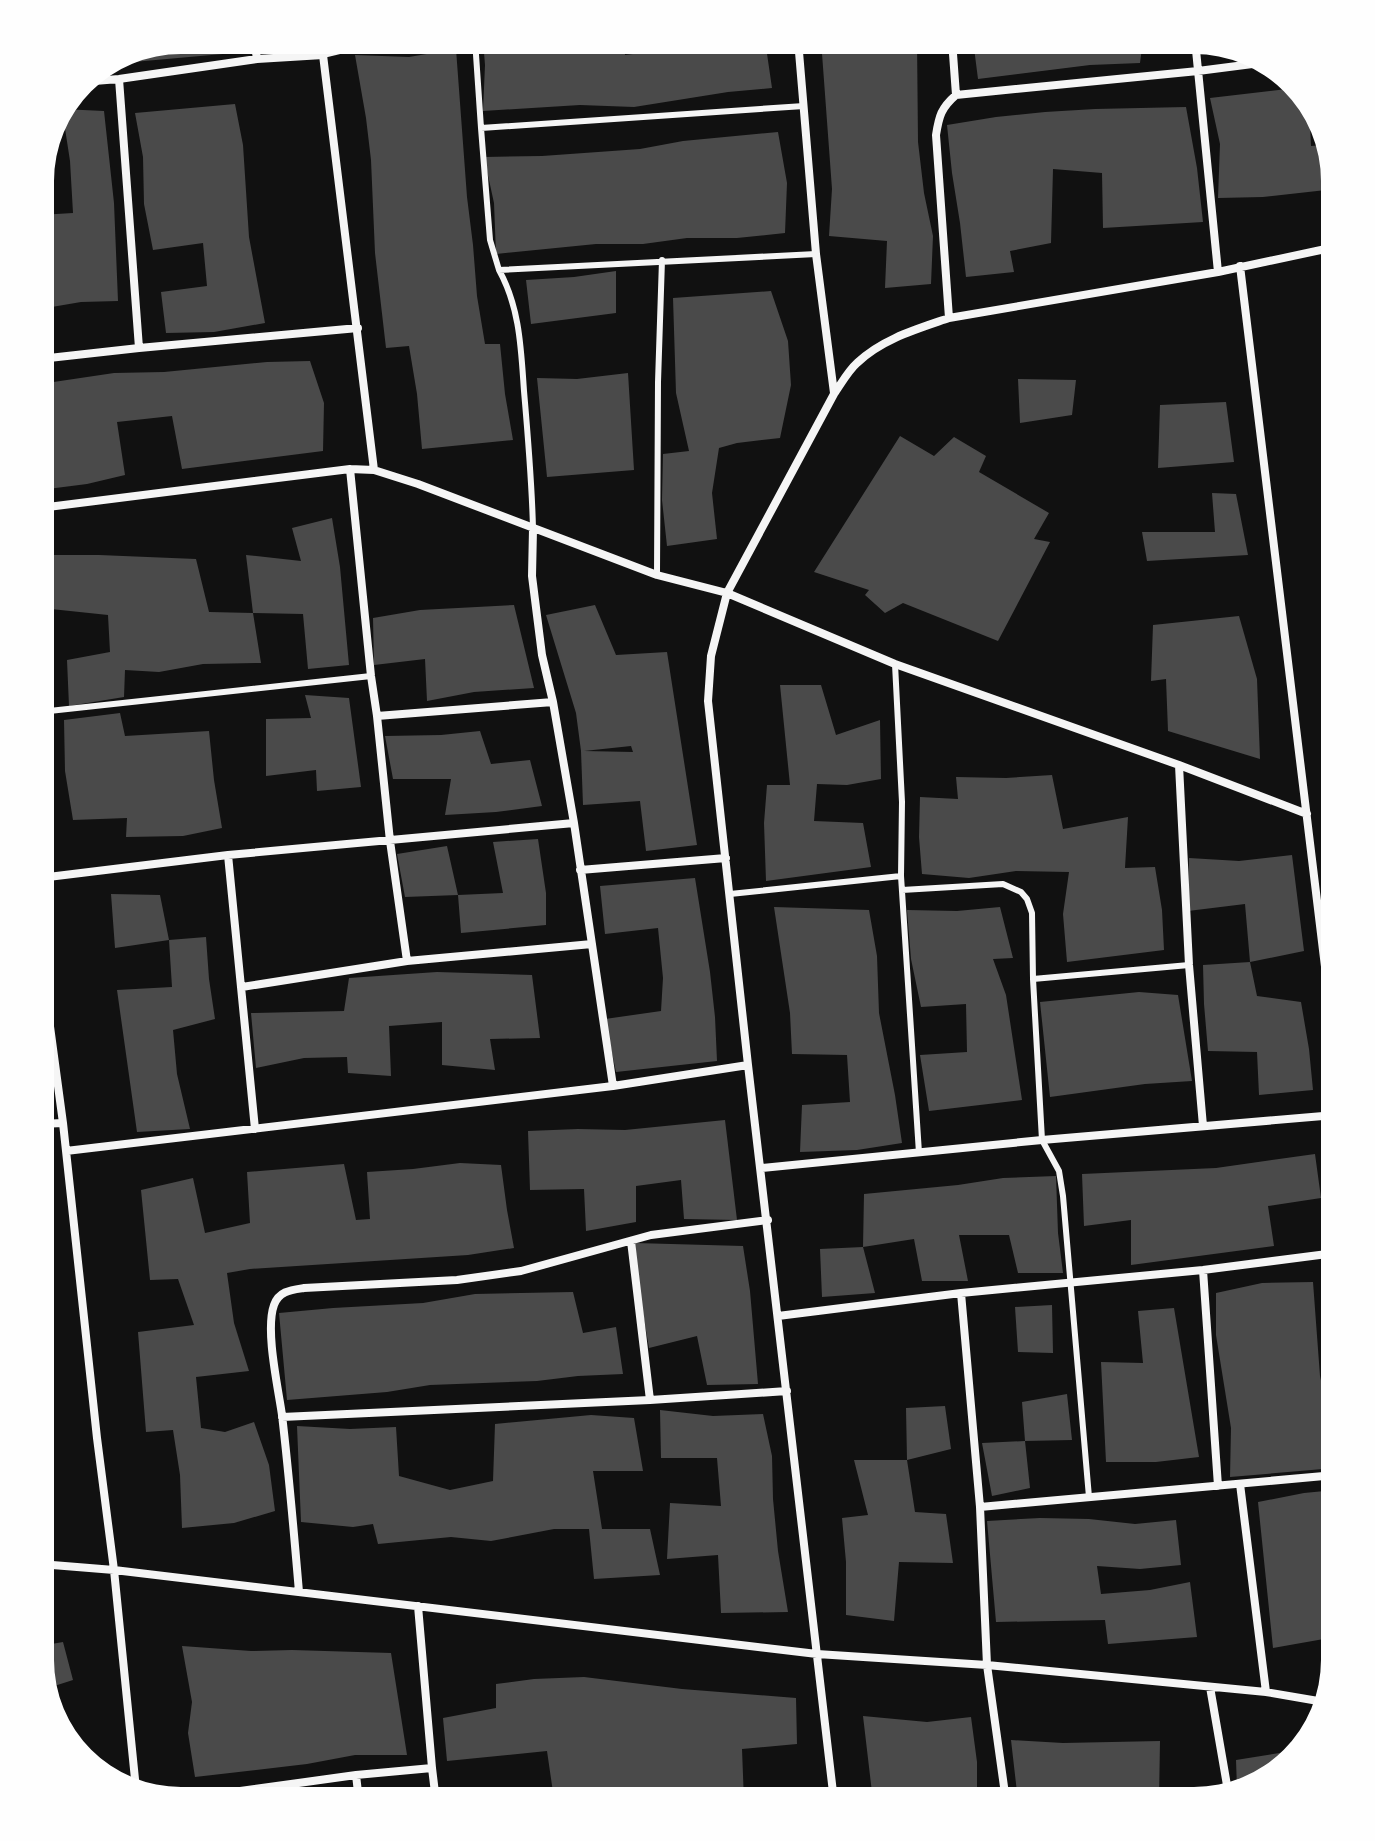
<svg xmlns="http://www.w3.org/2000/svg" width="1375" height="1841" viewBox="0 0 1375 1841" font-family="Karla,sans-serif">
<rect width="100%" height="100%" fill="#111"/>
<path fill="#4a4a4a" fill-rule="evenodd" d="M181,40H232L234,53L122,63Z
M277,40H324L325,42L278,47Z
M483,40H624L625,55L679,48L678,40H765L772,88L728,92L634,107L580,105L483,111L485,65Z
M821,40H917L918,142L924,193L933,236L931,284L885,288L887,241L829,236L832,189Z
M973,40H1143L1140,63L1090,65L978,79Z
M1200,40H1203L1233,49L1201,52Z
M456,49L467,197L473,245L477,296L485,344H500L505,394L513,440L422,449L417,394L409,346L386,348L375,253L371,160L366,118L355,55L409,57Z
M1295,88L1309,101L1311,146L1324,145L1335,181V189L1263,197L1218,198L1220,144L1210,98Z
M235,104L243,145L249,237L265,323L214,332L166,333L161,292L207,286L203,243L153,250L144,204L143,157L135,113Z
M1186,107L1197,168L1203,222L1103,228L1102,173L1053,169L1051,243L1010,251L1014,272L966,277L960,223L952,173L947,125L996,117L1045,112L1095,109Z
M62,109L104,111L114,203L118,301L81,302L40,309V215L73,213L70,161Z
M778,132L787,183L785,233L737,238H687L643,244H596L496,254L494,203L484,157L542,156L640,149L683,141Z
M616,271V313L531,324L526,280L574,277Z
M771,291L788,341L791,385L780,438L737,443L719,448L712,493L717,539L667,546L662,500L663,454L689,451L676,393L673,298Z
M310,361L324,403L323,451L182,469L172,416L117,422L125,475L87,484L40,490V384L114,373L164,372L267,362Z
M628,373L634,470L547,477L537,378L577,379Z
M1018,379L1076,380L1072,415L1020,423Z
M1226,402L1234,462L1158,468L1160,405Z
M900,436L934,456L954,437L986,456L979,472L1049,513L1034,539L1050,542L998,641L903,603L885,613L865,595L869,590L814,572Z
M1212,493L1236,494L1248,555L1147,561L1142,532H1215Z
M332,518L340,567L349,665L308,669L303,614L253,613L246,555L301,561L292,528Z
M44,555H99L196,559L209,612L253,613L261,663L203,664L159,672L125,670L124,697L69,706L67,660L110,652L108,615L51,609Z
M514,605L534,688L474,692L427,701L425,659L374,665L373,618L420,610Z
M595,605L616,655L667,652L697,845L646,851L640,801L583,805L581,751L576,713L546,615ZM631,746L633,752L584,751Z
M1239,616L1257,679L1260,759L1168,731L1166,679L1151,681L1153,625Z
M780,685H821L836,735L880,720L881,779L847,785L817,784L814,821L863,823L871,867L766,881L764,823L767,785H790Z
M305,695L349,698L361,787L317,791L316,770L266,776V719L311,718Z
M120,713L125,736L209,731L214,780L222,828L183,836L126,837L127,818L73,820L65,771L64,720Z
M480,731L491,764L530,760L542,806L496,812L445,815L451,779H393L385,736L441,735Z
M1052,775L1063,829L1128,817L1125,868L1155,867L1162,910L1164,950L1067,962L1063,914L1069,872L1016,871L969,878L922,874L919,837L920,797L958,799L956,777L1006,778Z
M538,839L546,893V925L461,933L458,895L503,893L493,842Z
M447,846L458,895L405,897L397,854Z
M1292,855L1304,951L1250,962L1245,904L1188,911L1189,858L1239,861Z
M695,878L710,972L715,1017L717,1061L616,1072L605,1019L661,1011L663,978L658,928L605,934L600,886Z
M111,894L160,895L169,940L115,948Z
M774,907L869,910L877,956L879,1013L895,1095L902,1143L857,1150L800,1152L802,1105L850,1102L847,1055L792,1054L790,1013Z
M1000,907L1013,958L993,959L1006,995L1022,1100L929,1111L920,1055L967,1052L966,1004L921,1007L911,959L907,910L957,911Z
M206,937L209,979L215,1019L173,1030L177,1074L190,1129L137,1132L117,990L172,987L169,940Z
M1250,962L1257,996L1301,1002L1309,1049L1313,1090L1259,1095L1257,1052L1208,1051L1204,1004L1203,965Z
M437,972L532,975L540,1038L490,1039L495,1070L442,1065V1022L389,1026L391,1076L348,1073L347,1057L304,1058L256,1068L251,1013L344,1011L349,978Z
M1139,992L1178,995L1192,1081L1145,1084L1050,1097L1040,1002Z
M725,1120L737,1220L684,1219L681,1180L636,1186V1222L586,1231L584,1189L530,1190L528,1131L578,1129L625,1130Z
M1315,1154L1321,1198L1268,1206L1274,1246L1131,1265V1220L1084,1226L1082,1174L1216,1168Z
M460,1163L501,1165L507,1210L514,1248L468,1255L250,1269L227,1273L234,1323L249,1371L196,1377L201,1428L225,1432L254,1422L269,1465L275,1511L234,1523L182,1528L180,1475L173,1430L146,1432L138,1332L194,1325L178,1279L150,1280L141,1190L193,1178L205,1233L250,1223L247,1172L344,1164L356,1220L370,1219L367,1172L413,1169Z
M1056,1176L1058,1233L1063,1273H1018L1009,1235H959L968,1281H922L914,1239L863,1247L864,1194L958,1185L1003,1178Z
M635,1243L743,1246L750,1291L758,1384L707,1385L697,1336L649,1348L640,1295Z
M863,1247L875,1293L822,1297L820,1249Z
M1313,1282L1320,1376L1332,1432L1335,1468L1230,1477L1231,1428L1216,1335V1293L1262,1283Z
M573,1292L583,1333L616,1327L623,1374L578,1376L537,1381L430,1385L387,1392L287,1400L279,1313L333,1308L423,1303L475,1294Z
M1052,1305L1053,1353L1018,1352L1015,1307Z
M1174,1308L1199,1457L1156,1462H1106L1101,1362L1143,1363L1138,1311Z
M1067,1394L1072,1440L1025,1441L1022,1402Z
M40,1398L46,1399L42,1447H40Z
M945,1406L951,1449L907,1460L906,1408Z
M660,1410L713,1416L763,1414L772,1456L773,1499L778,1551L788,1612L721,1613L718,1555L667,1559L670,1503L721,1506L717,1458H661Z
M591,1415L634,1418L643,1471H593L602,1529H650L660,1575L594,1579L589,1529H554L491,1541L451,1537L378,1544L373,1524L353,1527L301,1522L297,1426L350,1429L396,1427L399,1476L450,1490L493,1481L495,1424Z
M1025,1441L1030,1488L992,1496L982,1443Z
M854,1460H907L915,1512L946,1514L953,1563L899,1562L894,1621L846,1615V1562L842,1518L868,1515Z
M1335,1490V1637L1273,1648L1258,1502L1304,1493Z
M1040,1518L1089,1519L1135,1524L1176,1520L1181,1565L1140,1569L1097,1566L1101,1594L1150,1590L1190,1582L1197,1637L1108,1644L1105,1620L996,1622L987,1521Z
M63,1642L73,1680L48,1688L40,1660V1646Z
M182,1646L251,1651L292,1650L391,1653L407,1755H355L307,1764L195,1777L188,1733L192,1702Z
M584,1677L682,1689L796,1698L797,1744L742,1749L744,1801H696V1791L554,1799L547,1751L447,1761L443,1718L496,1708V1684L534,1679Z
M863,1716L927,1722L971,1717L977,1762V1801H873Z
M1011,1740L1063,1743L1160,1741L1159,1801H1018Z
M1298,1750L1272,1778L1237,1788L1236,1760Z
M1207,1796L1195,1801H1160V1799Z"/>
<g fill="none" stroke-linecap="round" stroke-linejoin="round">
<path stroke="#f5f5f5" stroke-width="6" d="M475,40L481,128
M323,55L385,40
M499,270L490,240L481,128L804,106
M533,529C532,483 528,437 524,391C521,349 520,308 499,270L816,254
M657,575L658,382L662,260
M895,664L902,802L901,876L919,1153
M40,712L371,676
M902,890L1003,884L1021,892L1027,899L1032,913L1033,979L1042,1140L1059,1171L1063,1196L1089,1497
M730,894L901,876
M1033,979L1189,965"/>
<path stroke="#f5f5f5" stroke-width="8" d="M254,40L257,59
M798,40L816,254L834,393
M952,40L956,95
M1195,40L1218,272
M119,79L139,348
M82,82L119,79L257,59L323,55L374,470
M1240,266L1335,1049
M949,318L936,135C939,116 941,108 956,95L1198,71L1268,62
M40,359L139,348L358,328
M350,469L371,676L377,716L390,841L407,961
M40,508L350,469L374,470L418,484L657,575L727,593L895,664L1179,765L1307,814
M533,529L532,576L542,655L553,702L574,823L613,1086
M377,716L553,702
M1179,765L1189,965L1203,1126
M228,855L255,1129
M580,870L726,858
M40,878L228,855L574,823
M40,952L63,1123L97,1438L114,1570L136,1789
M242,987L407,961L592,944
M40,1124L63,1123
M66,1151L613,1086L748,1065
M762,1168L1042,1140L1335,1115
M631,1241L650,1400L787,1391
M1203,1270L1218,1486
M961,1293L980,1507L987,1665L1006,1801
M778,1316L961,1293L1203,1270L1335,1253
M282,1417L650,1400
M1240,1484L1266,1692
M980,1507L1335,1475
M40,1564L114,1570L817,1654L987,1665L1266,1692L1324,1702
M299,1592C294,1533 289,1474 282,1415C278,1387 265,1330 274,1305C279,1291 291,1290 304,1288L457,1280L521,1271L651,1235L768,1220
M418,1606L432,1768L436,1801
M1210,1687L1228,1791
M356,1775L359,1801
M175,1800L356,1775L432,1768
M834,1801L748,1065L708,701L711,656L727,593L834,394C841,384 848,371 857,363C882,339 917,329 949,318L1218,272L1335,247"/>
</g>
<path d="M0 0H1375V1841H0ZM181 54H1194A127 127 0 0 1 1321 181V1660A127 127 0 0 1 1194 1787H181A127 127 0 0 1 54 1660V181A127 127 0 0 1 181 54Z" fill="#fefefe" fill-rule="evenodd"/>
</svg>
